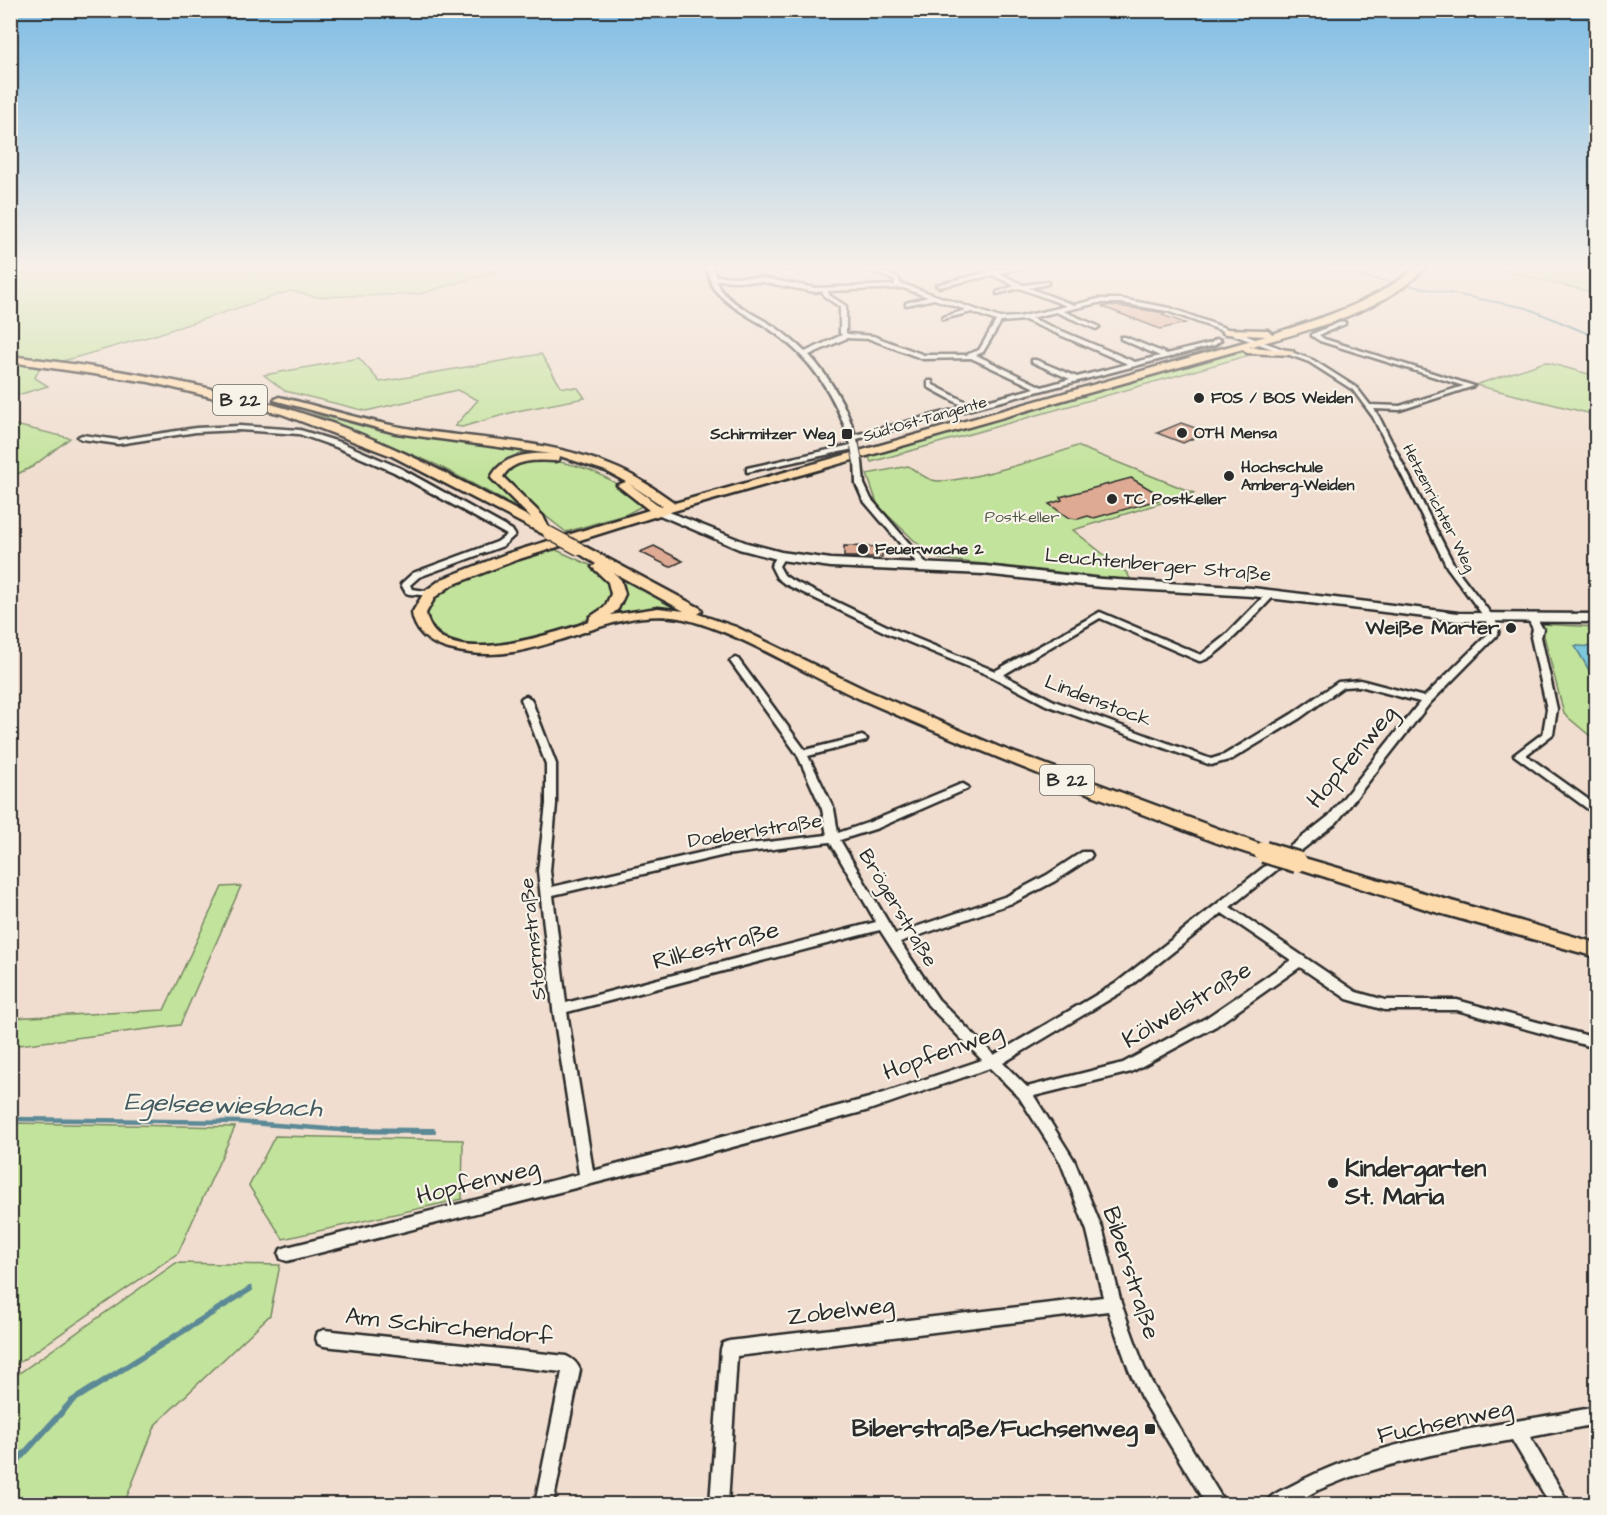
<svg xmlns="http://www.w3.org/2000/svg" width="1607" height="1515" viewBox="0 0 1607 1515" font-family="'Architects Daughter',sans-serif">
<rect width="100%" height="100%" fill="#f0ddcf"/>
<filter id="ink" filterUnits="userSpaceOnUse"><feTurbulence type="fractalNoise" baseFrequency=".0167" numOctaves="2"/><feDisplacementMap in="SourceGraphic" scale="12" xChannelSelector="R" yChannelSelector="G"/><feConvolveMatrix kernelMatrix="1 2 1 2 8 2 1 2 1" color-interpolation-filters="sRGB"/></filter>
<g filter="url(#ink)">
<path fill="#c2e39b" stroke="#768763" stroke-width="1.5" d="M10,265H517L420,294L317,297L290,291L155,335L63,361L11,356Z
M1479,265H1596V293Z
M1254,350L1257,353L871,462L868,455L1222,356Z
M541,354L561,387L578,388L585,398L517,411L462,427L455,426L478,400L457,390L366,411L285,391L264,375L359,358L380,382Z
M1545,362L1596,376V415L1475,385Z
M11,364L40,367L35,378L48,386L11,397Z
M311,412L379,431L537,449L610,470L653,497L648,498C620,477 564,444 527,457C515,460 504,469 493,475V481L532,515L437,465Z
M11,424L70,438L32,467L11,477Z
M1077,446L1194,493L1073,530L1127,573L1131,580L939,559L917,543L878,506L867,474L908,466C915,470 924,478 932,480C953,487 1053,455 1077,446Z
M530,460C577,460 605,473 642,502V506L627,514L566,532L516,493L502,479L504,471Z
M554,549L594,567L612,585C614,607 593,617 575,625C542,638 450,664 429,620C425,612 428,602 435,595C458,571 522,558 554,549Z
M617,575L691,613C659,606 632,610 601,619L622,584Z
M1541,624L1596,627V647L1575,646L1596,682V741L1564,714Z
M241,886L180,1025L11,1046V1018L164,1010L222,887Z
M11,1123L235,1127L178,1253L11,1368Z
M275,1136L463,1140L462,1199L283,1239L249,1186Z
M176,1263L280,1265L270,1315L156,1424L124,1504H11V1379Z"/>
<path fill="#7dc8dd" stroke="#5c8996" stroke-width="1.5" d="M1575,646L1596,647V682Z"/>
<g fill="none" stroke-linecap="round" stroke-linejoin="round">
<path stroke="#5c8996" stroke-width="2" d="M1302,265L1527,308L1596,337"/>
<path stroke="#5c8996" stroke-width="4.5" d="M10,1119L238,1122L354,1131H433"/>
<path stroke="#5c8996" stroke-width="6" d="M343,1130L433,1131
M10,1469L72,1401L250,1289"/>
</g>
<path fill="#dfaa94" stroke="#2b2b2b" stroke-width="1.5" d="M1110,305L1166,313L1162,315L1185,323L1160,329L1103,307Z
M1181,423L1207,432L1183,443L1157,433Z
M1131,478L1165,498L1094,518L1088,516L1078,519L1069,518L1049,504L1062,500L1060,497Z
M654,546L683,561L670,567L640,552Z
M844,546L882,547V557H844Z"/>
<g fill="none" stroke-linecap="round" stroke-linejoin="round">
<g stroke="#2b2b2b" stroke-width="5">
<path id="street" d="M705,265H711L716,276L763,278L815,288L895,285L894,280L870,271L864,265H870L874,269L898,278L901,284L906,285L1000,318L1019,317L1067,306L1019,288L997,294V292L1015,286L993,275L939,287L936,285L989,272L976,265H983L995,271L1027,265V267L999,273L1023,285L1048,282V284L1029,288L1074,305L1098,299H1121L1170,308L1313,360L1357,388L1370,405L1400,406L1464,386L1320,341L1312,336V334L1341,322H1345V324L1319,335L1324,339L1474,386L1400,410L1374,409L1379,417L1455,567L1494,618L1499,628L1498,634L1430,703L1337,822L1230,907L1356,992L1385,1000H1457L1596,1038V1048L1457,1010H1385L1347,999L1300,967L1216,1026L1131,1072L1034,1096L1074,1160L1103,1231L1121,1303L1144,1367L1153,1385L1222,1498L1225,1504H1206L1141,1397L1129,1370L1108,1311L737,1356L728,1504H710L721,1349L723,1343L729,1341L1103,1297L1087,1231L1061,1163L1019,1097L990,1068L869,1110L670,1164L287,1261L281,1259L279,1254L281,1249L287,1247L579,1174L553,1009L538,871L546,804V764L521,699L523,697L526,696L531,699L556,764V804L550,871L552,887L725,847L827,835L822,809L797,754L730,661L735,658L738,659L805,750L862,736L867,739L866,741L808,756L834,809L838,833L870,822L959,785L963,784L968,787L967,789L878,828L840,840L895,934L1007,896L1047,875L1082,852H1090L1092,855L1090,858L1055,881L1015,902L900,942L938,999L994,1055L1115,984L1329,816L1420,702L1360,686L1343,687L1300,718L1232,759L1211,765L1046,705L993,677L887,633L785,584L777,578L771,566L778,554L781,553L785,556L779,566L784,575L791,580L893,629L995,671L1100,612L1201,655L1225,636L1268,592H1274V596C1261,609 1214,663 1199,661L1100,618L1003,675L1054,701L1211,759L1224,755L1292,714L1338,682L1360,680L1424,697L1489,633V628L1485,618L1447,567L1373,417L1353,390L1309,362L1167,311L1121,303H1098L1063,311L1098,326L1099,327L1096,329L1056,312L1031,318L1135,362L1160,356L1121,339V337H1125L1167,354L1211,343L1216,339L1221,340L1215,345L857,439L858,448L747,472V468L851,445C836,395 811,357 768,328C750,316 729,307 715,290C709,283 710,273 705,265ZM716,280L763,282L815,292L822,291L825,297L840,307V333L842,335L805,352C796,343 786,335 775,327C758,316 722,301 716,280ZM903,288L928,297L906,303V305L934,299L966,310L943,317V319L972,312L996,321L979,350L966,355H924L873,336L848,334L846,333V306L829,295L828,291ZM1025,320L1128,364L1077,377L1036,360H1032V362L1070,379L1042,387L976,355L983,352L1001,322ZM847,338L870,339L923,359L971,358L1035,388L972,405L933,385L932,381H928V387L965,407L855,435C846,405 830,378 809,355ZM830,842L876,922L566,1003L553,895L725,855ZM1222,913L1291,960L1206,1018L1123,1063L1027,1087L1003,1063L1125,990ZM880,930L928,1005L982,1060L869,1098L593,1171L567,1012Z
M772,265H839L784,270Z
M239,426L300,430L342,443L400,468L512,530L515,535L503,546L419,577L410,585L412,589L433,592V596L409,594L406,593L401,584L413,573L497,542L507,535L394,472L336,447L299,434L239,430L196,432L118,444L82,439L78,437L82,435L118,440L196,428Z
M855,460L862,462L864,484L871,499L927,564V568H921L863,500L856,484Z
M1533,616L1536,617L1543,629L1541,637L1557,709L1553,734L1526,755L1596,805V813L1592,812L1514,755L1543,733L1547,709L1531,637L1533,629L1528,619Z
M324,1330L566,1356C573,1359 577,1363 580,1370L553,1504H535L562,1372L324,1346L318,1344L316,1338L318,1332Z
M1596,1407V1424L1530,1437L1569,1504H1550L1512,1440L1431,1455L1390,1465L1350,1477L1318,1490L1292,1504H1266C1270,1494 1281,1491 1291,1486C1384,1435 1494,1427 1596,1407Z"/>
</g>
<g stroke="#2b2b2b" stroke-width="5">
<path id="secondary" d="M659,508L747,543L781,552L831,559L984,566L1101,579L1252,588L1458,613L1596,614V622L1458,621L1252,596L1101,587L984,574L831,567L781,560L739,549L655,513L653,511Z"/>
</g>
<g stroke="#2b2b2b" stroke-width="5">
<path id="primary" d="M1419,265H1428C1385,312 1309,330 1249,347L1289,350L1293,351V355L1247,353L1243,349L663,514L516,560L452,585L435,597L426,613C436,675 554,633 589,622L590,617L605,607L611,594L608,582L592,567L596,564L572,549L579,545L584,546L700,608L702,611L698,614L736,627L866,690L999,747L1270,848L1273,852L1270,856L1264,858C1223,847 1182,829 1142,814C1046,778 951,739 858,698C805,674 736,630 680,618C662,615 643,616 625,620C562,635 516,666 449,649C430,644 415,633 412,613L425,591L442,579L506,554L649,510L617,485L626,482L606,471L560,456L559,460L555,461C537,460 512,459 503,477L543,516L548,527L555,533L549,537L392,456L282,414L149,382L10,362V356C120,369 230,387 334,424C403,449 467,484 531,518L491,478C502,455 528,453 551,454L396,433L274,400L279,397C323,407 367,422 412,429C479,440 548,439 612,466C635,475 655,489 675,503L1266,336L1226,334L1223,333V329L1268,330L1272,334C1325,317 1376,302 1419,265ZM628,483L663,506L661,507ZM614,573L684,611L658,608L611,615L618,609L625,594L621,580Z
M1297,856L1596,943V957L1432,911L1291,866L1288,862L1291,858Z"/>
</g>
<use href="#street" fill="#f7f3e8" fill-rule="evenodd"/>
<use href="#secondary" fill="#f7f3e8" fill-rule="evenodd"/>
<use href="#primary" fill="#fedbac" fill-rule="evenodd"/>
<g stroke="#2b2b2b" stroke-width="10" stroke-linecap="butt">
<path id="street-bridge" d="M855,446L858,462"/>
</g>
<g stroke="#2b2b2b" stroke-width="15" stroke-linecap="butt">
<path id="primary-bridge-far1" d="M549,533L579,549"/>
</g>
<g stroke="#2b2b2b" stroke-width="25" stroke-linecap="butt">
<path id="primary-bridge" d="M1264,852L1297,862"/>
</g>
<use href="#street-bridge" stroke="#f7f3e8" stroke-width="8"/>
<use href="#primary-bridge-far1" stroke="#fedbac" stroke-width="12"/>
<use href="#primary-bridge" stroke="#fedbac" stroke-width="20"/>
</g>
</g>
<linearGradient id="sky" x2="0" y2="1"><stop stop-color="#7dbce4"/><stop offset="0.56" stop-color="#f8f0e9"/><stop offset="1" stop-color="#f8f0e9" stop-opacity="0"/></linearGradient>
<rect width="1607" height="477" fill="url(#sky)"/>
<g fill="#2b2b2b" stroke="#f7f3e8" stroke-width="2">
<circle cx="1199" cy="398" r="6"/>
<circle cx="1182" cy="433" r="6"/>
<rect x="841" y="428" width="12" height="12" rx="3"/>
<circle cx="1229" cy="476" r="6"/>
<circle cx="1112" cy="499" r="6"/>
<circle cx="863" cy="549" r="6"/>
<circle cx="1511" cy="628" r="6"/>
<circle cx="1333" cy="1183" r="6"/>
<rect x="1144" y="1423" width="12" height="12" rx="3"/>
</g>
<g text-anchor="middle" dominant-baseline="central" stroke-width="4.5" stroke-linejoin="round" paint-order="stroke">
<g font-size="16" font-weight="bold" fill="#2b2b2b" stroke="#f7f3e8" text-anchor="start">
<text x="1211" y="398">FOS / BOS Weiden</text>
<text x="1194" y="433">OTH Mensa</text>
<text x="835" y="434" text-anchor="end">Schirmitzer Weg</text>
<text x="1241" y="467">Hochschule<tspan x="1241" dy="18">Amberg-Weiden</tspan></text>
<text x="1124" y="499">TC Postkeller</text>
<text x="875" y="549">Feuerwache 2</text>
</g>
<g font-size="16" fill="#2b2b2b" stroke="#f7f3e8">
<text transform="translate(925 419) rotate(-16)">Süd-Ost-Tangente</text>
<text transform="translate(1439 508) rotate(63)">Hetzenrichter Weg</text>
</g>
<g font-size="16" fill="#515947" stroke="#f7f3e8">
<text x="1022" y="517">Postkeller</text>
</g>
<g fill="#f7f3e8" stroke="#686764" stroke-width="1.5">
<rect x="213" y="385" width="54" height="30" rx="4.5"/>
<rect x="1040" y="765" width="54" height="30" rx="4.5"/>
</g>
<g font-size="18" font-weight="bold" fill="#2b2b2b">
<text x="240" y="400">B 22</text>
<text x="1067" y="780">B 22</text>
</g>
<g font-size="20" fill="#2b2b2b" stroke="#f7f3e8">
<text transform="translate(1158 565) rotate(5)">Leuchtenberger Straße</text>
<text transform="translate(1098 701) rotate(21)">Lindenstock</text>
<text transform="translate(755 831) rotate(-9)">Doeberlstraße</text>
<text transform="translate(898 908) rotate(59)">Brögerstraße</text>
<text transform="translate(533 939) rotate(-96)">Stormstraße</text>
</g>
<g font-size="20" font-weight="bold" fill="#2b2b2b" stroke="#f7f3e8" text-anchor="end">
<text x="1499" y="628">Weiße Marter</text>
</g>
<g font-size="24" fill="#2b2b2b" stroke="#f7f3e8">
<text transform="translate(1352 757) rotate(-50)">Hopfenweg</text>
<text transform="translate(716 946) rotate(-15)">Rilkestraße</text>
<text transform="translate(1187 1005) rotate(-31)">Kölwelstraße</text>
<text transform="translate(943 1052) rotate(-20)">Hopfenweg</text>
<text transform="translate(478 1182) rotate(-14)">Hopfenweg</text>
<text transform="translate(1131 1273) rotate(72)">Biberstraße</text>
<text transform="translate(841 1311) rotate(-7)">Zobelweg</text>
<text transform="translate(449 1327) rotate(6)">Am Schirchendorf</text>
<text transform="translate(1445 1422) rotate(-12)">Fuchsenweg</text>
</g>
<g font-size="24" font-weight="bold" fill="#2b2b2b" stroke="#f7f3e8" text-anchor="start">
<text x="1345" y="1169">Kindergarten<tspan x="1345" dy="28">St. Maria</tspan></text>
<text x="1138" y="1429" text-anchor="end">Biberstraße/Fuchsenweg</text>
</g>
<g font-size="26" font-style="italic" fill="#445a60" stroke="#f7f3e8">
<text transform="translate(223 1105) rotate(2)">Egelseewiesbach</text>
</g>
</g>
<rect width="1607" height="1515" fill="none" stroke="#f7f3e8" stroke-width="36"/>
<rect x="18" y="18" width="1571" height="1479" fill="none" stroke="#2b2b2b" stroke-width="2" filter="url(#ink)"/>
</svg>
